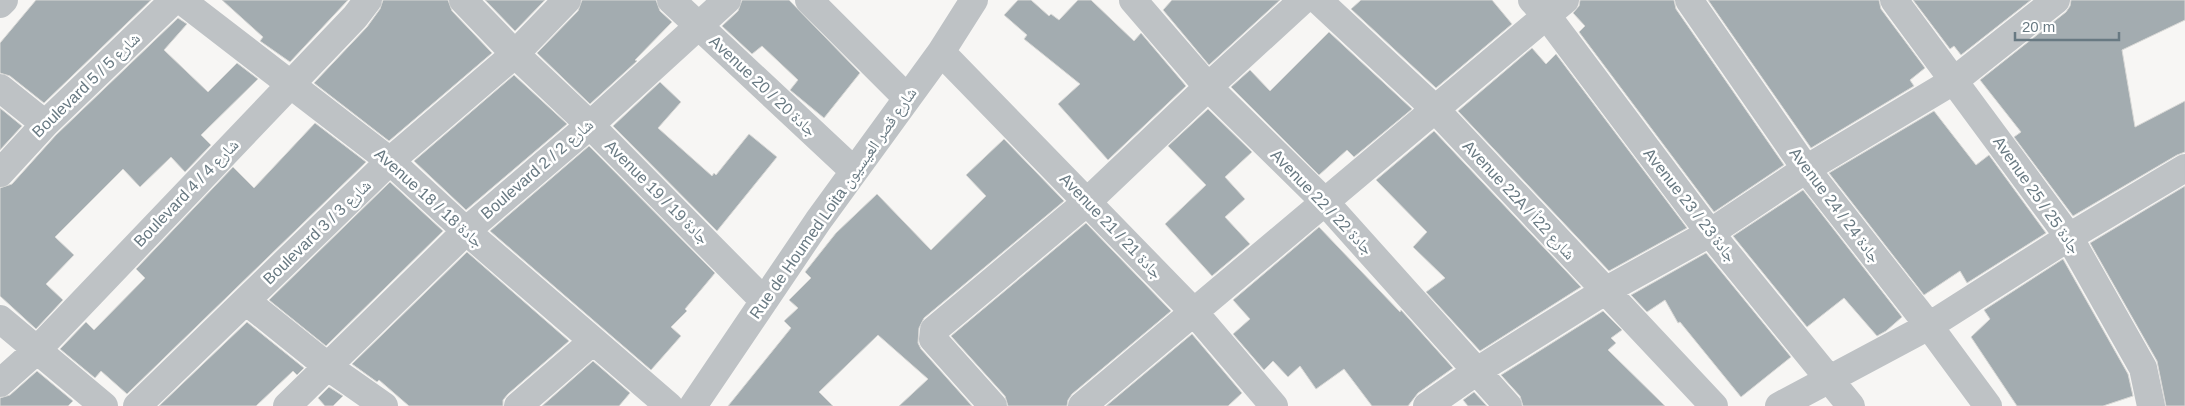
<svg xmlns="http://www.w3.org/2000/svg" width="2185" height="406" viewBox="0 0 2185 406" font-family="Arial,'Noto Naskh Arabic',sans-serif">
<rect width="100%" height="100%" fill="#f7f6f4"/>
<path fill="#a3acb0" stroke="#d8d8d6" d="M36,0H151L44,103L10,76L0,73V43Z
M222,0H348L290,62L260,41L263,37Z
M383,0H448L452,11L492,53L389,141L314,83L367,27L380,9Z
M485,0H545L515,31Z
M582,0H656L660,11L672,22L635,60L637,61L590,104L537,53L578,11Z
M742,0H789L860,73L824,118L790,90L798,80L762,46L752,54L722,26L738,11Z
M1018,0H1031L1049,16L1051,14L1059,20L1078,0H1091L1134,41L1141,33L1186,86L1108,160L1058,104L1080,84L1024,39L1027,35L1004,15Z
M1172,0H1280L1209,65L1163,10Z
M1361,0H1492L1512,24L1436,88L1351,9Z
M1580,0H1674L1676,9L1784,165L1714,212L1579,32L1585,26L1573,13L1579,6Z
M1708,0H1879L1881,9L1925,68L1910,80L1914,86L1811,148Z
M1913,0H2031L1961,55L1954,46L1950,49Z
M2071,0H2185V20L2122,50L2135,127L2185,101V152L2177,155L2073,216L2014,137L2021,132L1980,80L2066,12L2070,6Z
M178,18L187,24L164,50L208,92L237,63L258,79L201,135L211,145L185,172L171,157L140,187L123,169L55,237L74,255L46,284L63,300L36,329L0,296V188L12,184L56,135Z
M1329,32L1412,109L1354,157L1347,150L1319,175L1231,87L1250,70L1270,91Z
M1532,48L1546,64L1556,54L1687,228L1609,271L1458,111Z
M514,75L567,124L466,210L414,161Z
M660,82L681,102L658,128L712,176L714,173L716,175L749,134L777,157L717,231L613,126Z
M0,108L22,126L0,150Z
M1208,109L1252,152L1225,177L1245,199L1225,217L1250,244L1212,276L1165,224L1206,185L1168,146Z
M1934,111L1976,165L1989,155L2046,233L1967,283L1960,271L1924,295L1829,173Z
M315,123L366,162L127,394L101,371L95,378L60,349L86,322L94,330L145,278L136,269L233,167L254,188Z
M1434,131L1581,287L1480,351L1426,292L1445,278L1413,247L1427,232L1376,180Z
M1004,139L1064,201L924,318L919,328L918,343L921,349L972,406H899L928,379L878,335L819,392L833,406H728L791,328L784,321L798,308L789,300L811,278L805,272L836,233L877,194L931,250L986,196L966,175Z
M589,146L715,273L685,309L687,311L671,327L681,336L651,370L490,231Z
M390,182L443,231L326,346L269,300Z
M2185,186V406H2166L2157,361L2090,243Z
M1803,190L1902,317L1886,331L1877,336L1844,298L1807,327L1733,236Z
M1086,223L1171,311L1072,394L1068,400L1067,406H1008L1005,396L951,336Z
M1319,227L1400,312L1401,310L1453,368L1418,393L1408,406H1372L1344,369L1316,389L1300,366L1288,377L1273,361L1264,370L1233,334L1250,319L1233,300Z
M467,252L569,341L508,394L503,400V406H409L379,380L377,382L352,364Z
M1706,253L1791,357L1741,397L1680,322L1678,323L1665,300L1647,312L1631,295Z
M2063,259L2128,374L2133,396L2103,406H2017L1971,337L1990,319L1984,310Z
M1603,311L1622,330L1611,338L1616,343L1608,350L1665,406H1523L1520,396L1501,375Z
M247,322L304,368L297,375L293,371L256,406H159Z
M1192,334L1242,393L1228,406H1106Z
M593,361L630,393L619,406H542Z
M37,371L73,401L68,406H0V398L10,395Z
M329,387L343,396L333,406H325L318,398Z
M1474,392L1487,406H1468L1463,400Z"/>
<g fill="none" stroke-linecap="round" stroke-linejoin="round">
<path stroke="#bec2c5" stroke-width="28" d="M181,0L390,161L466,231L669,406
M463,0L515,54L590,125L764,301
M671,0L854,171
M809,0L906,97
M1133,0L1208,87L1325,202L1508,406
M1318,0L1434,108L1714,406
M1532,0L1547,16L1710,233L1851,406
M1689,0L1806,169L1929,326L1988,406
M1894,0L2069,237L2143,368L2151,406
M0,4L4,0
M941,52L1194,312L1274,406
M0,88L45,124
M0,173L45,124L174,0
M246,301L327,366L384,406
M0,319L104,406
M0,383L37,350L355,17L368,0
M137,406L390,161L515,54L567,0
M287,406L466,231L590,125L727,0
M518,406L593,341
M693,406L818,221L941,52L974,0
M993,406L933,339L934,330L1088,201L1208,87L1303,0
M1082,406L1565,0
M1427,406L1477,371L1605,291L1710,233L1806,169L1955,80L2056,0
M1779,406L1929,326L2069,237L2185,168"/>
</g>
<g text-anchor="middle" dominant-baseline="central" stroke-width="5" stroke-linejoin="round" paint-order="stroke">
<g font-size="16" fill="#687982" stroke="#fff">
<text transform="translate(86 85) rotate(-44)">Boulevard 5 / شارع 5</text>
<text transform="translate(763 86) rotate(43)">Avenue 20 / جادة 20</text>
<text transform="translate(537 169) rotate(-41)">Boulevard 2 / شارع 2</text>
<text transform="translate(657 192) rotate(45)">Avenue 19 / جادة 19</text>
<text transform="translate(186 193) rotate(-46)">Boulevard 4 / شارع 4</text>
<text transform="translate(2037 195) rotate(55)">Avenue 25 / جادة 25</text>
<text transform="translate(429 198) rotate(42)">Avenue 18 / جادة 18</text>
<text transform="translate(1519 200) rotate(47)">Avenue 22A / شارع 22أ</text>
<text transform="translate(1322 202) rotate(46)">Avenue 22 / جادة 22</text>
<text transform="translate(833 203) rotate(-55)">Rue de Houmed Loita شارع قصر العيسيون</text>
<text transform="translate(1690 205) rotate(52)">Avenue 23 / جادة 23</text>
<text transform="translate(1835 205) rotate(53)">Avenue 24 / جادة 24</text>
<text transform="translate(1111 226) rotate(46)">Avenue 21 / جادة 21</text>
<text transform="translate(317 232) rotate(-44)">Boulevard 3 / شارع 3</text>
</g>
</g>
<path d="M2015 32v8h104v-8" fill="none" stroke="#687982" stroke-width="2.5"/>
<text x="2022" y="32" font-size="15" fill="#687982" stroke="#ffffff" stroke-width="4" paint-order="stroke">20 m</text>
</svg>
